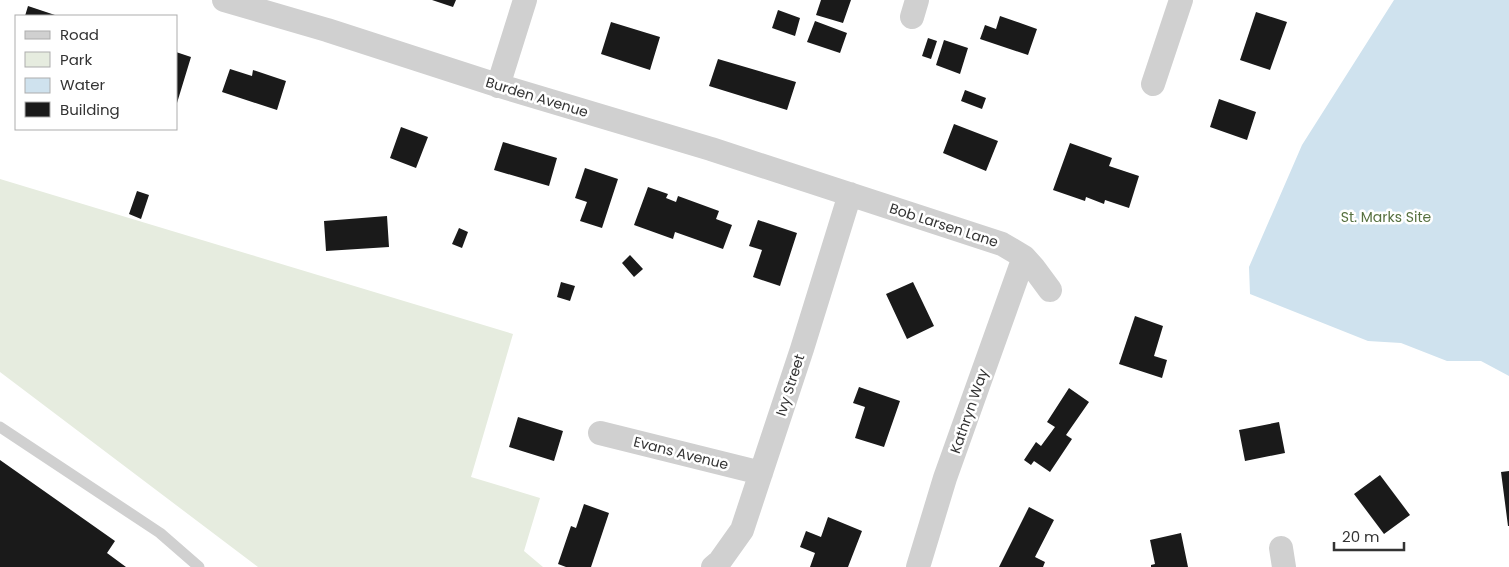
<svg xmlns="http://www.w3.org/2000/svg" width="1509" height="567" viewBox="0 0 1509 567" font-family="Poppins,sans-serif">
<rect width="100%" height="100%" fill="#fff"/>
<path fill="#e6ecdf" d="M0,179L513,334L471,477L540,498L524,551L543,567H258L0,372Z"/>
<path fill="#cfe2ee" d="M1394,0H1509V376L1481,361H1447L1401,343L1368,341L1250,294L1249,267L1302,145Z"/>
<path fill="#1a1a1a" d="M432,0H456L453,7Z
M821,0H851L843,23L816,15Z
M28,6L58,16H25Z
M778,10L800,18L795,36L772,28Z
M1256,12L1287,22L1270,70L1240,60Z
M1000,16L1037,29L1028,55L980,39L985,25L996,29Z
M815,21L847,33L840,53L807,42Z
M611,22L660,37L650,70L601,54Z
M928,38L937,41L931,59L922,56Z
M944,40L968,48L960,74L936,65Z
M176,52L191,57L177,103H176Z
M718,59L796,82L787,110L709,86Z
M230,69L252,76L253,70L286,81L277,110L222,92Z
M965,90L986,98L982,109L961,101Z
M1219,99L1256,112L1247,140L1210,127Z
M954,124L998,141L986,171L943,153Z
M401,127L428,137L416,168L390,158Z
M503,142L557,158L549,186L494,170Z
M1070,143L1112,158L1109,166L1139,176L1129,208L1105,200L1104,204L1086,197L1085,201L1053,190Z
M585,168L618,179L602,228L580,221L587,202L575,198Z
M648,187L668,194L666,198L676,202L678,196L719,211L716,219L732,225L723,249L675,232L673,239L634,225Z
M137,191L149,195L141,219L129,214Z
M387,216L389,247L326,251L324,221Z
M758,220L797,233L780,286L753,277L762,250L749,246Z
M459,228L468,232L462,248L452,244Z
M630,255L643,269L634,277L622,263Z
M561,282L575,286L570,301L557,297Z
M913,282L934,326L907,339L886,294Z
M1135,316L1163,326L1154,356L1167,360L1162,378L1119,364Z
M859,387L900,401L884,447L855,438L865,407L853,403Z
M1069,388L1089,402L1066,435L1072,439L1050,472L1034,461L1031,465L1024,460L1036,442L1041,446L1055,427L1047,422Z
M518,417L563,431L554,461L509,447Z
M1279,422L1285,453L1245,461L1239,430Z
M0,460L115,541L107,553L126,567H0Z
M1509,471V526H1508L1501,472Z
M1380,475L1410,515L1384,534L1354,494Z
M584,504L609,513L591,567H566L558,564L571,526L576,528Z
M1029,507L1054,520L1035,557L1045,562L1043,567H999Z
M828,517L862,531L848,567H810L815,553L800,547L806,531L821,537Z
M1181,533L1188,567H1151V565L1155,564L1150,540Z"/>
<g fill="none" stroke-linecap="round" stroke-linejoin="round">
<path stroke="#d0d0d0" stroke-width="11" d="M0,427L160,533L199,567"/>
<path stroke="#d0d0d0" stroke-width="24" d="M224,0L327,30L500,86L711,149L1002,244L1024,257L1033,267L1050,290
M912,17L917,0
M1153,84L1181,0
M498,86L525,0
M600,433L761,473
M1281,548L1284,567
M713,567L720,561L742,530L802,349L850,194
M918,567L945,478L1024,257"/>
</g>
<g text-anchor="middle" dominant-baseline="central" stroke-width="5" stroke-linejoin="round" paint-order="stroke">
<g font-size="14" fill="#333" stroke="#fff">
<text transform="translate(537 97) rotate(17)">Burden Avenue</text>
<text transform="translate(944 225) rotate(18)">Bob Larsen Lane</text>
<text transform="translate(790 385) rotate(-72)">Ivy Street</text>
<text transform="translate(969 411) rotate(-71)">Kathryn Way</text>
<text transform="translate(681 453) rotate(14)">Evans Avenue</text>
</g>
<g font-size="14" fill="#56703f" stroke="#fff">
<text x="1386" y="217">St. Marks Site</text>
</g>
</g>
<rect x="15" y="15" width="162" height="115" fill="#ffffff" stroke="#adadad"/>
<rect x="25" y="31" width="25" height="8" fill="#d0d0d0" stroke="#adadad"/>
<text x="60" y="40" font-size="15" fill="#333333">Road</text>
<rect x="25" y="52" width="25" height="15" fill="#e6ecdf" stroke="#adadad"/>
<text x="60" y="65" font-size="15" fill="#333333">Park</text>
<rect x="25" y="78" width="25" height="15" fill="#cfe2ee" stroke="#adadad"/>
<text x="60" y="90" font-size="15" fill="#333333">Water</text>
<rect x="25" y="102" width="25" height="15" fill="#1a1a1a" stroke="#adadad"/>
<text x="60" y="115" font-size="15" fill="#333333">Building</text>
<path d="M1334 542v8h70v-8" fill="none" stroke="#333333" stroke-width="2.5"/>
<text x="1342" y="542" font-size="15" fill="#333333" stroke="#ffffff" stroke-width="4" paint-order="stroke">20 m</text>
</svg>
